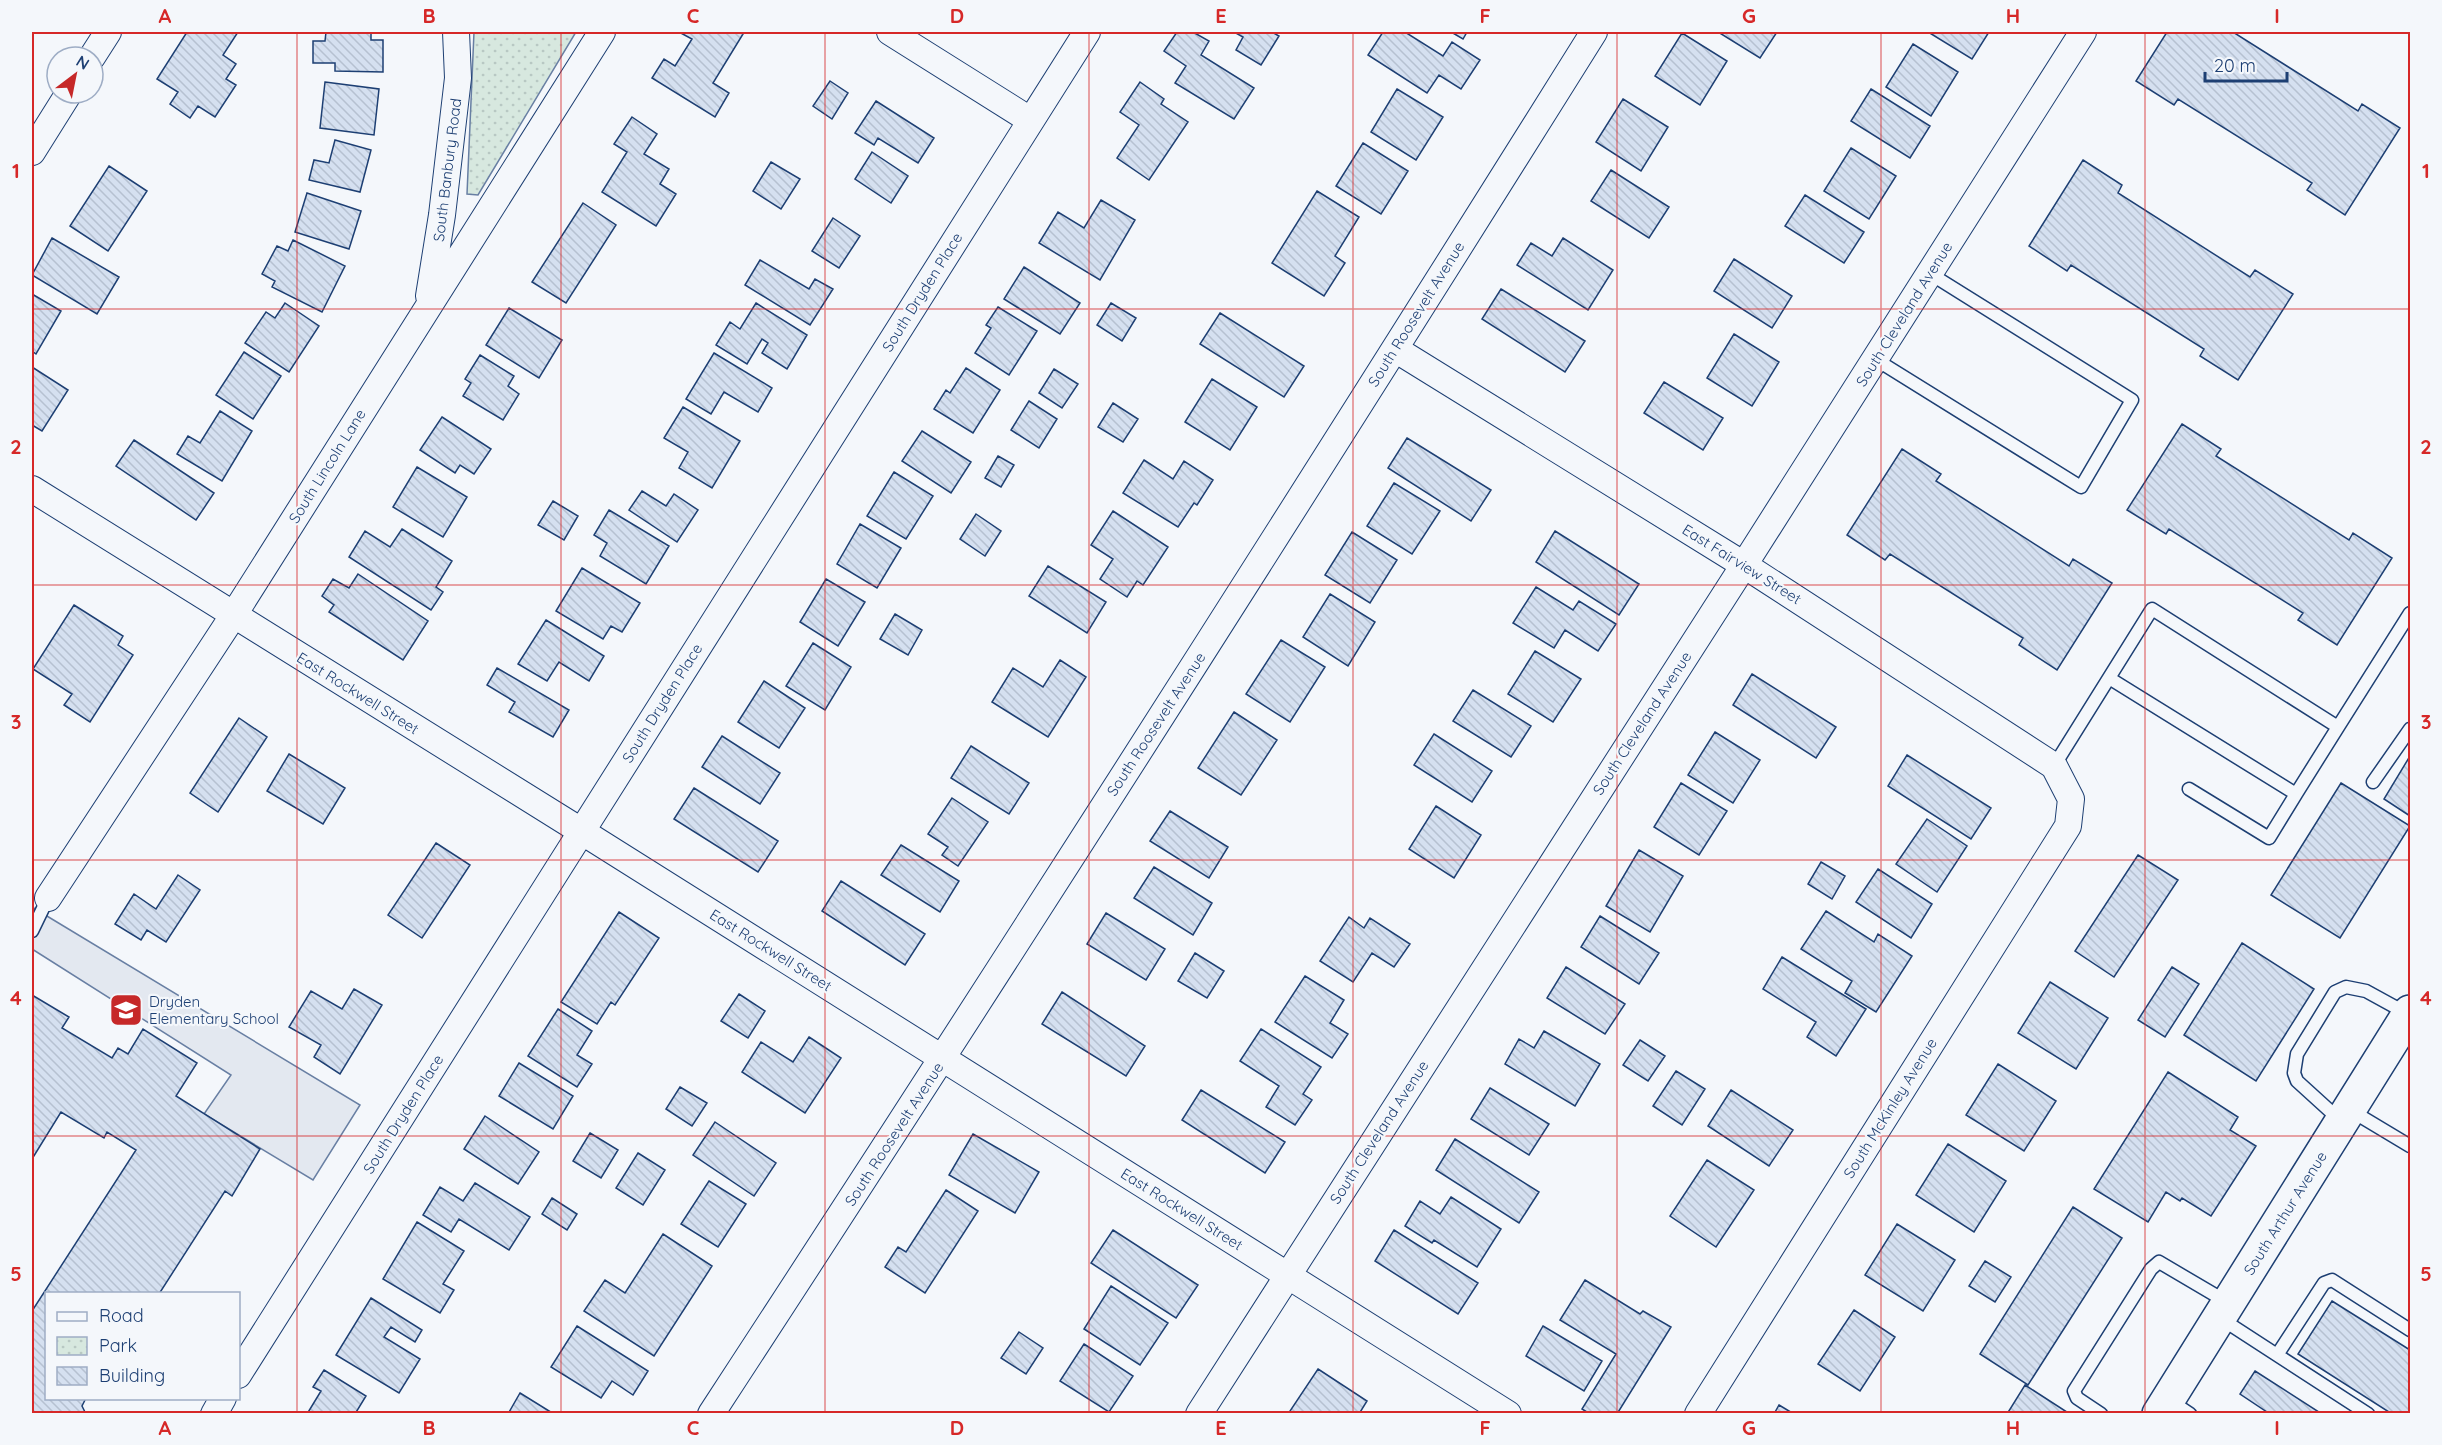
<svg xmlns="http://www.w3.org/2000/svg" width="2442" height="1445" viewBox="0 0 2442 1445" font-family="Quicksand,sans-serif">
<defs>
<pattern id="park-dots" width="8" height="8" patternUnits="userSpaceOnUse" patternTransform="scale(1.5)"><rect width="8" height="8" fill="#d7e8df"/><path d="M2 2h.1M6 6h.1" fill="none" stroke="#b8c8c3" stroke-width="1.8" stroke-linecap="round"/></pattern>
<pattern id="building-back-hatch" width="6" height="6" patternUnits="userSpaceOnUse" patternTransform="scale(1.5)"><rect width="6" height="6" fill="#d5e0f0"/><path d="M-1 5l2 2M0 0l6 6M5-1l2 2" fill="none" stroke="#b6c1d1"/></pattern>
</defs>
<rect width="100%" height="100%" fill="#f4f7fb"/>
<path fill="url(#park-dots)" stroke="#687fa3" stroke-width="1.5" d="M474,32H576L478,195L467,194Z"/>
<path fill="#e3e8f0" stroke="#687fa3" stroke-width="1.5" d="M32,907L360,1105L313,1180L204,1114L231,1075L32,949Z"/>
<path fill="url(#building-back-hatch)" stroke="#1d3f73" stroke-width="1.5" d="M187,32H238L223,55L236,64L226,79L236,85L215,117L198,106L190,118L170,104L178,92L157,79Z
M326,32H371V40H383V72L335,71V63H313V41H325Z
M679,32H739L743,34L713,83L729,93L715,117L652,78L664,59L675,66L692,39Z
M1177,32H1193L1209,41L1201,55L1254,88L1234,119L1175,83L1186,66L1164,51Z
M1234,32H1272L1279,36L1261,65L1236,50L1243,37Z
M1383,32H1405L1443,56L1452,42L1480,60L1461,89L1439,75L1427,93L1368,55Z
M1451,32H1467L1463,39Z
M1718,32H1777L1760,58Z
M1928,32H1989L1972,59Z
M2167,32H2233L2358,111L2362,104L2400,128L2345,215L2307,190L2312,183L2178,99L2174,105L2136,81Z
M1682,33L1727,61L1700,105L1655,76Z
M1913,44L1958,72L1931,116L1886,87Z
M830,81L848,93L832,119L813,106Z
M325,82L379,89L374,135L320,128Z
M1140,82L1164,99L1161,104L1188,122L1149,180L1117,158L1139,125L1120,112Z
M1397,89L1443,117L1416,160L1371,132Z
M1871,89L1930,126L1910,158L1851,121Z
M1623,99L1668,127L1641,171L1596,142Z
M876,101L934,138L918,163L878,138L874,145L855,133Z
M632,117L657,134L644,154L669,169L660,184L676,194L656,226L602,192L627,152L614,144Z
M335,140L371,150L360,192L309,180L314,160L329,163Z
M1363,143L1408,171L1381,214L1336,186Z
M1851,148L1896,176L1869,219L1824,191Z
M872,152L908,176L891,203L855,179Z
M2083,160L2122,185L2118,193L2250,277L2255,270L2293,294L2238,380L2200,356L2204,349L2071,265L2067,271L2029,246Z
M771,162L800,179L781,209L753,191Z
M109,166L147,191L108,251L70,226Z
M1611,170L1669,207L1649,238L1591,201Z
M1317,191L1359,217L1335,256L1345,263L1324,296L1272,263Z
M307,193L361,211L349,249L295,232Z
M1805,195L1864,232L1844,263L1785,226Z
M1101,200L1135,220L1100,280L1039,243L1058,212L1084,228Z
M583,203L616,225L566,303L532,282Z
M833,218L860,236L839,268L812,251Z
M52,238L119,277L97,314L32,275Z
M1563,238L1613,270L1588,310L1517,265L1531,243L1552,256Z
M293,240L345,266L322,312L272,287L275,281L262,274L277,246L288,251Z
M1734,259L1792,296L1772,328L1714,291Z
M760,260L809,289L815,279L833,289L810,325L745,285Z
M1024,267L1080,303L1060,334L1004,299Z
M1501,289L1585,341L1565,372L1482,319Z
M32,294L61,311L36,354L32,351Z
M285,303L319,326L289,372L245,343L266,312L275,318Z
M756,303L807,335L787,369L762,353L768,343L762,339L747,364L716,345L730,322L740,329Z
M1111,303L1136,318L1122,341L1097,325Z
M998,307L1037,331L1009,375L975,353L991,328L986,325Z
M509,308L562,340L539,378L486,345Z
M1220,313L1304,366L1284,397L1200,344Z
M1734,334L1779,362L1752,406L1707,378Z
M244,352L281,376L253,419L216,395Z
M714,353L772,388L758,412L724,392L711,414L686,399Z
M480,355L514,376L508,386L519,394L503,420L463,396L471,383L465,379Z
M32,367L68,390L42,431L32,425Z
M966,368L1000,390L973,433L934,409L946,390L950,393Z
M1054,369L1078,384L1062,408L1039,393Z
M1212,379L1257,407L1230,450L1185,422Z
M1664,382L1723,418L1703,450L1644,413Z
M1029,401L1057,419L1039,448L1011,430Z
M1113,403L1138,419L1123,442L1098,427Z
M683,407L740,441L712,488L679,468L688,452L664,438Z
M220,411L252,431L222,481L177,454L188,436L200,443Z
M442,417L491,449L474,474L460,465L455,473L420,450Z
M2182,424L2221,449L2216,456L2349,540L2353,533L2392,558L2337,645L2298,620L2303,613L2169,529L2166,534L2127,510Z
M922,431L971,462L951,493L902,461Z
M1407,438L1491,490L1471,521L1388,468Z
M134,440L214,493L196,520L116,466Z
M1902,449L1941,474L1936,481L2069,566L2073,559L2112,583L2057,670L2019,645L2023,638L1890,554L1885,560L1847,535Z
M998,456L1014,465L1001,487L985,478Z
M1144,460L1173,479L1184,461L1213,480L1197,505L1194,503L1178,527L1123,493Z
M417,467L467,497L443,537L393,507Z
M894,472L933,496L906,539L867,516Z
M1394,483L1440,511L1412,554L1367,526Z
M642,491L666,506L674,494L698,510L677,542L629,510Z
M553,501L578,516L564,540L538,525Z
M609,510L669,546L646,584L600,556L607,543L594,535Z
M1113,511L1168,547L1143,585L1137,581L1127,597L1100,579L1113,559L1091,545Z
M976,514L1001,531L985,556L960,539Z
M860,524L901,548L877,588L837,564Z
M402,529L452,561L436,587L443,592L431,610L349,557L365,531L390,547Z
M1555,531L1639,584L1619,615L1536,562Z
M1352,532L1397,560L1370,603L1325,575Z
M1048,566L1106,602L1087,633L1029,596Z
M582,568L640,603L622,632L611,626L603,639L556,611Z
M358,574L428,621L403,660L329,612L334,605L322,596L333,579L349,588Z
M826,579L865,602L838,646L800,622Z
M1536,587L1573,610L1579,601L1616,624L1598,651L1565,630L1554,648L1513,623Z
M1330,594L1375,622L1348,666L1303,637Z
M74,605L123,636L118,645L133,655L90,722L64,705L72,694L33,669Z
M895,614L922,630L908,655L880,639Z
M546,620L604,656L589,681L559,662L547,681L518,664Z
M1281,640L1325,667L1290,722L1246,694Z
M813,643L851,667L825,710L786,686Z
M1535,651L1581,679L1553,722L1508,694Z
M1060,660L1086,677L1048,737L992,702L1013,668L1043,687Z
M497,668L569,710L553,737L509,712L515,702L487,685Z
M1752,674L1836,727L1816,758L1733,705Z
M764,681L805,708L779,748L738,722Z
M1473,690L1531,726L1511,757L1453,721Z
M1234,712L1277,740L1241,795L1198,768Z
M239,718L267,737L218,812L190,793Z
M1715,732L1760,760L1733,803L1688,775Z
M1434,734L1492,771L1472,802L1414,765Z
M722,736L780,773L760,804L702,767Z
M971,746L1029,783L1009,814L951,778Z
M289,754L345,788L323,824L267,791Z
M1907,755L1991,808L1971,839L1888,786Z
M2410,756V816L2384,799Z
M1681,783L1727,811L1699,855L1654,827Z
M2341,783L2410,826L2340,938L2271,895Z
M694,788L778,841L758,872L674,819Z
M952,798L988,822L958,866L942,855L948,847L928,834Z
M1436,806L1481,835L1454,878L1409,849Z
M1170,811L1228,847L1209,878L1150,841Z
M1927,819L1967,846L1937,892L1896,864Z
M436,843L470,865L422,938L388,915Z
M901,845L959,881L940,912L881,875Z
M1639,850L1683,876L1650,932L1606,906Z
M2138,855L2178,880L2114,977L2075,951Z
M1821,862L1845,876L1832,899L1808,884Z
M1154,867L1212,903L1193,935L1134,898Z
M1878,869L1932,904L1911,938L1856,902Z
M178,875L200,890L166,942L147,930L141,940L115,924L134,894L156,909Z
M841,881L925,934L905,965L822,911Z
M1826,911L1874,942L1878,934L1912,956L1876,1012L1845,993L1852,981L1801,949Z
M619,912L659,938L615,1005L611,1002L597,1024L561,1002Z
M1106,913L1165,949L1146,980L1087,944Z
M1600,916L1659,953L1639,984L1581,947Z
M1349,917L1364,928L1370,918L1410,944L1394,967L1372,953L1353,982L1320,961Z
M2242,943L2314,989L2256,1081L2184,1035Z
M1195,953L1224,971L1207,998L1178,981Z
M1782,957L1866,1009L1836,1056L1807,1037L1816,1022L1763,989Z
M1566,967L1625,1004L1605,1034L1547,998Z
M2172,967L2199,984L2165,1037L2138,1020Z
M1305,976L1344,1000L1330,1023L1348,1034L1332,1058L1275,1022Z
M2050,982L2108,1018L2076,1069L2018,1033Z
M354,989L382,1005L340,1074L314,1057L321,1045L289,1027L311,991L342,1009Z
M1062,992L1145,1046L1126,1076L1042,1024Z
M739,994L765,1011L748,1038L721,1021Z
M32,995L69,1017L62,1028L112,1058L118,1048L128,1054L143,1029L197,1063L176,1096L260,1149L232,1196L225,1191L159,1294H46V1398H86L82,1406L85,1412L80,1414H32V1311L136,1150L107,1132L104,1138L61,1112L32,1159Z
M558,1009L592,1031L577,1055L592,1064L577,1087L528,1056Z
M1261,1029L1321,1067L1303,1094L1312,1100L1295,1125L1266,1107L1279,1086L1240,1061Z
M1544,1031L1600,1064L1575,1106L1505,1064L1519,1039L1534,1048Z
M809,1037L841,1058L805,1113L742,1072L761,1042L793,1062Z
M1640,1040L1665,1056L1648,1081L1623,1065Z
M519,1063L573,1096L553,1129L499,1096Z
M1998,1064L2056,1101L2024,1151L1966,1115Z
M1676,1071L1705,1089L1682,1125L1653,1106Z
M2168,1072L2238,1117L2230,1130L2256,1146L2211,1216L2182,1198L2180,1201L2166,1192L2148,1222L2094,1189Z
M680,1087L707,1103L692,1126L666,1109Z
M1490,1088L1549,1124L1529,1155L1471,1119Z
M1201,1090L1285,1142L1265,1173L1182,1120Z
M1731,1090L1793,1130L1769,1166L1708,1126Z
M485,1116L539,1152L518,1184L464,1149Z
M715,1122L776,1163L754,1196L693,1155Z
M590,1133L618,1150L601,1178L573,1161Z
M973,1134L1039,1172L1015,1213L949,1175Z
M1455,1139L1539,1192L1519,1223L1436,1170Z
M1948,1144L2006,1181L1974,1232L1916,1195Z
M638,1153L665,1170L643,1205L616,1188Z
M1707,1160L1754,1190L1716,1247L1670,1216Z
M709,1181L746,1204L718,1247L681,1224Z
M475,1183L530,1217L509,1250L459,1219L451,1232L423,1215L440,1187L463,1201Z
M946,1190L978,1211L925,1293L885,1267L898,1247L906,1252Z
M1451,1197L1501,1229L1477,1267L1434,1240L1432,1243L1405,1226L1420,1201L1440,1214Z
M552,1198L577,1214L567,1230L542,1214Z
M2073,1207L2122,1238L2028,1385L1980,1354Z
M417,1222L464,1251L443,1284L454,1290L440,1313L383,1279Z
M1897,1224L1955,1260L1923,1311L1865,1275Z
M1113,1230L1198,1285L1176,1318L1091,1263Z
M1394,1230L1478,1283L1458,1314L1375,1261Z
M663,1234L712,1266L654,1356L584,1311L605,1280L625,1293Z
M1985,1261L2011,1277L1995,1302L1969,1286Z
M1585,1280L1640,1314L1643,1311L1671,1327L1617,1414H1590L1582,1409L1616,1354L1560,1320Z
M1111,1286L1168,1323L1140,1365L1084,1329Z
M371,1298L422,1330L415,1342L391,1327L384,1337L420,1359L399,1393L336,1355Z
M2332,1301L2410,1350V1414H2392L2298,1354Z
M1854,1310L1895,1337L1860,1391L1818,1364Z
M577,1326L648,1371L633,1395L612,1381L601,1398L551,1367Z
M1543,1326L1602,1361L1584,1391L1526,1356Z
M1019,1332L1043,1348L1026,1374L1001,1358Z
M1084,1344L1133,1376L1109,1412L1060,1381Z
M1318,1369L1367,1401L1359,1414H1294L1290,1411Z
M324,1370L366,1396L355,1414H307L321,1391L313,1387Z
M2255,1371L2322,1414H2270L2240,1394Z
M2025,1385L2070,1414H2007Z
M520,1393L554,1414H508Z
M1779,1405L1794,1414H1774Z"/>
<g fill="none" stroke-linecap="round" stroke-linejoin="round">
<g stroke="#1d3f73" stroke-width="15">
<path id="lane" d="M1875,359L2081,487L2132,400L1929,273
M2109,678L2296,794L2338,727
M2054,766L2152,609L2338,727L2410,613
M2373,782L2410,729
M2189,789L2269,838L2296,794
M32,931L48,898
M2350,1110L2410,1146
M2341,1121L2297,1081L2294,1073L2297,1054L2335,992L2346,987L2366,991L2408,1014
M2220,1318L2368,1414
M2277,1355L2324,1283L2332,1280L2410,1330
M2169,1400L2190,1414
M2101,1414L2077,1398L2074,1391L2151,1269L2159,1262L2227,1302"/>
</g>
<g stroke="#1d3f73" stroke-width="28">
<path id="street" d="M890,32L1030,120
M92,57L108,32
M32,152L69,93
M429,296L442,215L458,78L456,32
M1395,349L1744,565L2054,766L2071,799L2068,826L1698,1414
M32,489L581,831L1508,1414
M48,898L233,616L602,32
M238,1375L1087,32
M214,1414L223,1398
M711,1414C1010,956 1304,495 1594,32
M1199,1414L1744,565L2083,32"/>
</g>
<g stroke="#1d3f73" stroke-width="36">
<path id="secondary" d="M2159,1414L2410,1012"/>
</g>
<use href="#lane" stroke="#f4f7fb" stroke-width="12"/>
<use href="#street" stroke="#f4f7fb" stroke-width="26"/>
<use href="#secondary" stroke="#f4f7fb" stroke-width="33"/>
</g>
<path fill="none" stroke="#d62828" stroke-width="1.5" stroke-opacity="0.55" d="M297,32V1414M561,32V1414M825,32V1414M1089,32V1414M1353,32V1414M1617,32V1414M1881,32V1414M2145,32V1414M32,309H2410M32,585H2410M32,860H2410M32,1136H2410"/>
<defs>
<g id="school-square" transform="scale(1.725)"><rect x="-9" y="-9" width="18" height="18" rx="4" fill="#c62828" stroke="#f4f7fb"/><path d="M0-5L7-2L0 1L-7-2ZM-4 1L0 2.5L4 1V4Q0 6-4 4Z" fill="#fff"/></g>
</defs>
<g fill-rule="evenodd">
<use href="#school-square" x="126" y="1010"/>
</g>
<g text-anchor="middle" dominant-baseline="central" stroke-width="4.5" stroke-linejoin="round" paint-order="stroke">
<g font-size="15" fill="#1d3f73" stroke="#f4f7fb">
<text transform="translate(447 170) rotate(-83)">South Banbury Road</text>
<text transform="translate(922 292) rotate(-58)">South Dryden Place</text>
<text transform="translate(1416 314) rotate(-58)">South Roosevelt Avenue</text>
<text transform="translate(1904 314) rotate(-58)">South Cleveland Avenue</text>
<text transform="translate(327 466) rotate(-58)">South Lincoln Lane</text>
<text transform="translate(1742 564) rotate(32)">East Fairview Street</text>
<text transform="translate(358 693) rotate(32)">East Rockwell Street</text>
<text transform="translate(662 703) rotate(-58)">South Dryden Place</text>
<text transform="translate(1642 723) rotate(-57)">South Cleveland Avenue</text>
<text transform="translate(1156 724) rotate(-57)">South Roosevelt Avenue</text>
<text transform="translate(771 950) rotate(32)">East Rockwell Street</text>
<text transform="translate(1890 1108) rotate(-58)">South McKinley Avenue</text>
<text transform="translate(403 1114) rotate(-58)">South Dryden Place</text>
<text transform="translate(1379 1132) rotate(-57)">South Cleveland Avenue</text>
<text transform="translate(894 1134) rotate(-57)">South Roosevelt Avenue</text>
<text transform="translate(1182 1209) rotate(32)">East Rockwell Street</text>
<text transform="translate(2285 1213) rotate(-58)">South Arthur Avenue</text>
</g>
<g font-size="15" fill="#1d3f73" stroke="#f4f7fb" text-anchor="start">
<text x="149" y="1001">Dryden<tspan x="149" dy="17">Elementary School</tspan></text>
</g>
</g>
<rect width="2442" height="1445" fill="none" stroke="#f4f7fb" stroke-width="66"/>
<rect x="45" y="1292" width="195" height="108" fill="#f4f7fb" stroke="#9eadc5" stroke-width="1.5"/>
<rect x="57" y="1312" width="30" height="9" fill="#f4f7fb" stroke="#9eadc5" stroke-width="1.5"/>
<text x="99" y="1322" font-size="18" fill="#1d3f73">Road</text>
<rect x="57" y="1337" width="30" height="18" fill="url(#park-dots)" stroke="#9eadc5" stroke-width="1.5"/>
<text x="99" y="1352" font-size="18" fill="#1d3f73">Park</text>
<rect x="57" y="1367" width="30" height="18" fill="url(#building-back-hatch)" stroke="#9eadc5" stroke-width="1.5"/>
<text x="99" y="1382" font-size="18" fill="#1d3f73">Building</text>
<g transform="translate(75 75) rotate(32)"><circle r="28" fill="#f4f7fb" stroke="#9eadc5" stroke-width="1.5"/>
<path d="M0-4.5L10 22L0 15L-10 22Z" fill="#c62828"/>
<text y="-9" font-size="16" font-weight="bold" text-anchor="middle" fill="#1d3f73">N</text>
</g>
<path d="M2205 72v9h82v-9" fill="none" stroke="#1d3f73" stroke-width="3"/>
<text x="2214" y="72" font-size="18" fill="#1d3f73" stroke="#f4f7fb" stroke-width="4.5" paint-order="stroke">20 m</text>
<rect x="33" y="33" width="2376" height="1379" fill="none" stroke="#d62828" stroke-width="2"/>
<g font-size="20" text-anchor="middle" font-weight="bold" fill="#d62828">
<text x="165" y="23">A</text>
<text x="429" y="23">B</text>
<text x="693" y="23">C</text>
<text x="957" y="23">D</text>
<text x="1221" y="23">E</text>
<text x="1485" y="23">F</text>
<text x="1749" y="23">G</text>
<text x="2013" y="23">H</text>
<text x="2277" y="23">I</text>
<text x="16" y="178">1</text>
<text x="2426" y="178">1</text>
<text x="16" y="454">2</text>
<text x="2426" y="454">2</text>
<text x="16" y="729">3</text>
<text x="2426" y="729">3</text>
<text x="16" y="1005">4</text>
<text x="2426" y="1005">4</text>
<text x="16" y="1281">5</text>
<text x="2426" y="1281">5</text>
<text x="165" y="1435">A</text>
<text x="429" y="1435">B</text>
<text x="693" y="1435">C</text>
<text x="957" y="1435">D</text>
<text x="1221" y="1435">E</text>
<text x="1485" y="1435">F</text>
<text x="1749" y="1435">G</text>
<text x="2013" y="1435">H</text>
<text x="2277" y="1435">I</text>
</g>
</svg>
